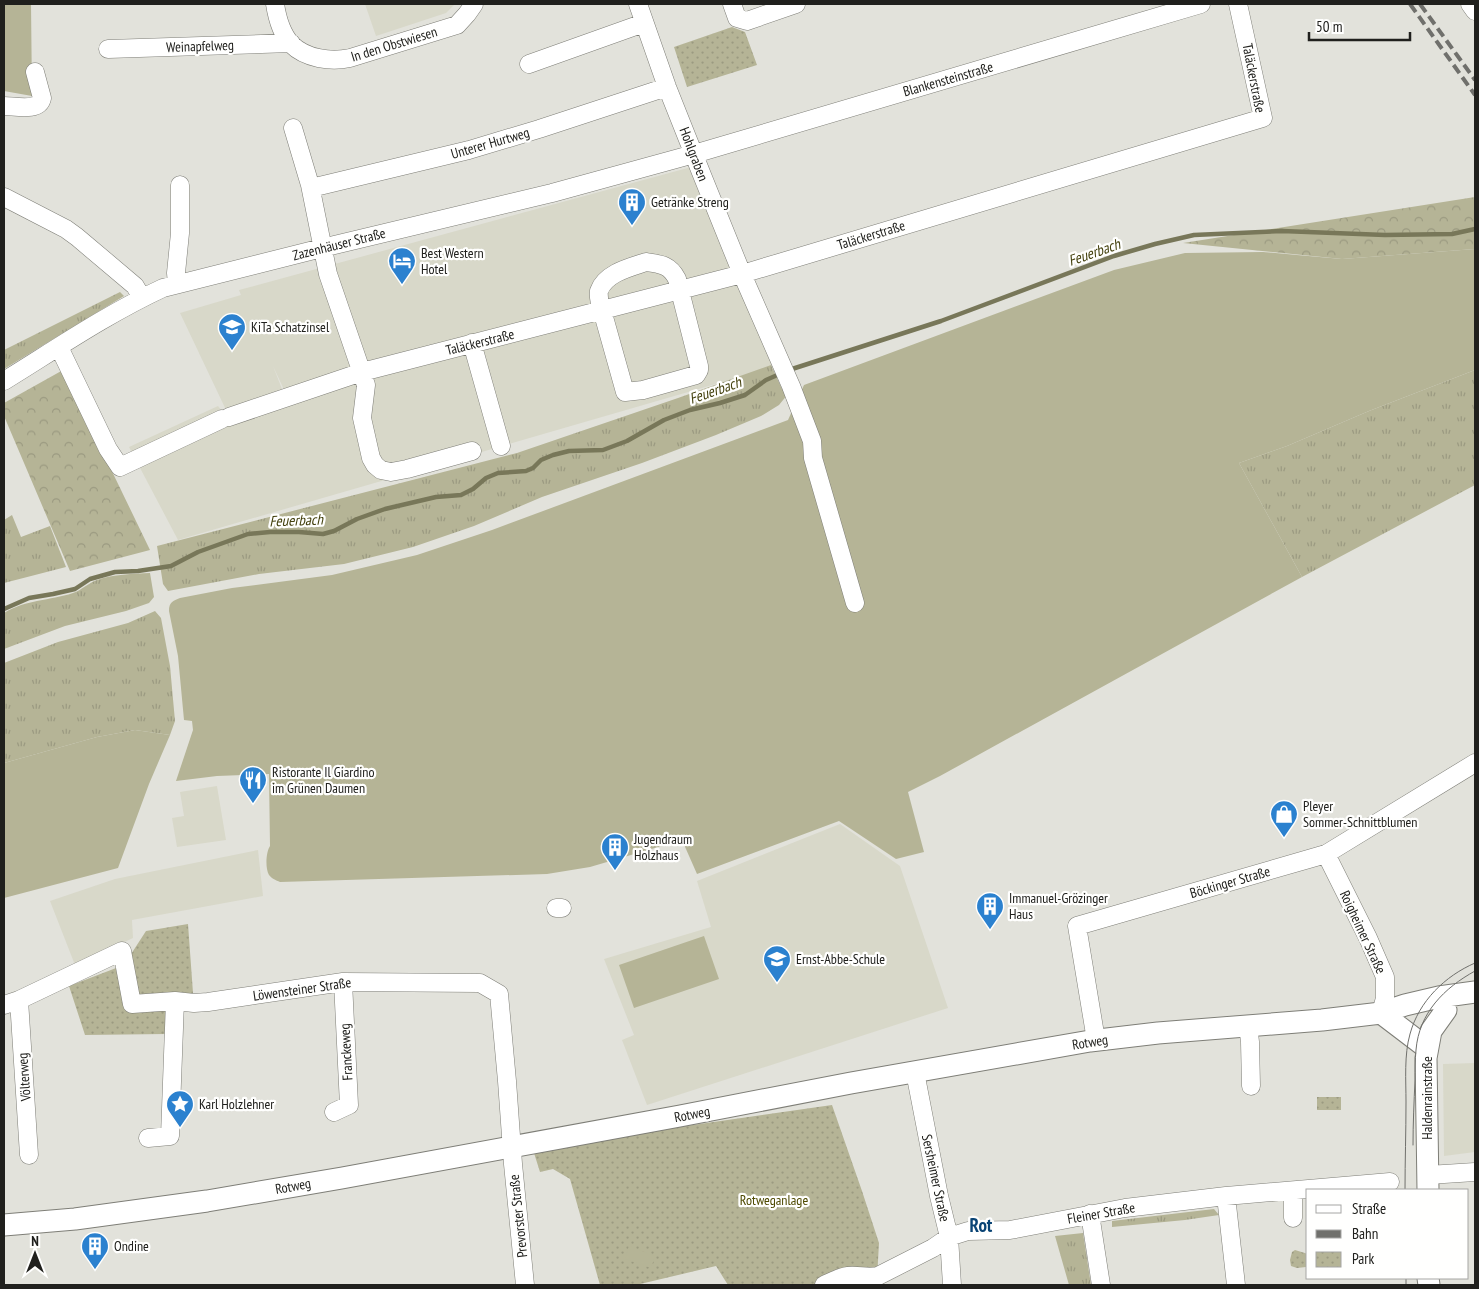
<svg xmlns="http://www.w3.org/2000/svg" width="1479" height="1289" viewBox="0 0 1479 1289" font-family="'PT Sans Narrow',sans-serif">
<defs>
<pattern id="grass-tufts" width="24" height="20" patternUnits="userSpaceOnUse" patternTransform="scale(1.25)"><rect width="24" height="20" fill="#b5b496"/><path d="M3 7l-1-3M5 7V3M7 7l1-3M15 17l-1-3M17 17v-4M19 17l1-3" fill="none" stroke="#9b9a81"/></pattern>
<pattern id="forest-crowns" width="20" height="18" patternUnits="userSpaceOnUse" patternTransform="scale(1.25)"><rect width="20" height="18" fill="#b5b496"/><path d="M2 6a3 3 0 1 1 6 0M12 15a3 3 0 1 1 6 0" fill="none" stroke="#9b9a81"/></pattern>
<pattern id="park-dots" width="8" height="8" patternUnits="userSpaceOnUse" patternTransform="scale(1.25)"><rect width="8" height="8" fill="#b5b496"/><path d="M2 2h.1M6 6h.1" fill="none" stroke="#9b9a81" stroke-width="1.8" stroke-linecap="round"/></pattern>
</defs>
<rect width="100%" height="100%" fill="#e2e2db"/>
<path fill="#d8d8c9" d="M365,4H455L446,13L376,36Z
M695,166L788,363L178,540L129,447L218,406L225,415L286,394L273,366L282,389L227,412L180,313L241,295L239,290Z
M217,786L226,840L177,847L172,818L184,816L180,792Z
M840,824L900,866L948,1008L647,1105L622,1040L634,1035L604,959L711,927L697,881Z
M258,850L263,896L132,920L133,938L75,965L50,901L115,879Z
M1475,1063V1152L1444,1156L1443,1064Z"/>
<path fill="url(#grass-tufts)" d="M120,292L124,296L4,369V350Z
M771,365L782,389H786L788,394L779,405L761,416L716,435L642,463L542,497L474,526L413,547L344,564L259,574L168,591L163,584L157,546L517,453L678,398Z
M1475,370V485L1302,577L1239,463L1287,446L1369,411Z
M12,515L21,537L50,526L66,567L4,583V520Z
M150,573L154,597L149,603L126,611L65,626L4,649V613C27,599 49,601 73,593C82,590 88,583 97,580C113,574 133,574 150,573Z
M155,611L161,618L170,666L175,721L170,735L135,730L97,737L4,763V663L58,642L128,623Z
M1214,1209L1219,1215L1185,1220L1112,1227V1221Z
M1083,1233L1091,1285H1069L1055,1236Z"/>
<path fill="url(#forest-crowns)" d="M1475,197V249L1342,259L1183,243Z
M63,370L150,550L70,571L4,416V403Z"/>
<path fill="url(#park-dots)" d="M732,27L745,32L757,65L687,87L674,47Z
M188,924L193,993L171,1019L166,1034L85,1035L69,986L124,965L146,931Z
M1317,1097H1341V1110H1317Z
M832,1105L862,1191L879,1243L877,1279L873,1285H728L716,1266L636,1285H600L570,1179L553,1169L540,1172L534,1153L637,1133Z
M1295,1250L1308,1254V1264L1306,1267L1297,1268L1291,1266L1290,1260L1292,1252Z"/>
<path fill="#b5b496" d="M4,4H31L32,96L4,91Z
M1475,249V370L1369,411L1287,446L1239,463L1302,577L940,776L908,792L924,852L896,859L839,821L697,874L682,840L590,867L547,874L280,882C276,880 272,879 269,875C265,868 266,852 270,846L269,774L217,776L176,781L193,730L192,721L184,720L178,656L169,611C169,602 173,601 180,598L232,588L332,575L417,555L492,530L788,420L804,385L1114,270L1185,253L1263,252L1342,259Z
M135,730L170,735L149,784L118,868L4,898V763L97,737Z
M704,936L719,979L634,1008L619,965Z
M629,1246L655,1256L651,1268L625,1259Z"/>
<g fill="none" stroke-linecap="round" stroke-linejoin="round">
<path stroke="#787759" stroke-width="4.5" d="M789,370L941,321L1114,256L1155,244L1194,235L1282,231L1385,235L1452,234L1475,229
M4,609L29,598L53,594L75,589L90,579L115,572L138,571L171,566L198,552L248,534L270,532H299L323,534L334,531L357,519L385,509L436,497L461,495L473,489L486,478L498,473L526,471L533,468L541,460L553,455L569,451L603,450L627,441L664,420L690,410L720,403L745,395L766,380L782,373"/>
<g stroke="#7e7e77" stroke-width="19">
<path id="minor" d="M275,4C277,17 282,34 291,44C306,59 331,62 350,58L457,25L467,14L474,4
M638,4L667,87L702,175L742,274L791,386L812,441L813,458L855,603
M732,4L737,18L747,21L796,4
M1470,4L1475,11
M108,49L291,43
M529,64L644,23
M4,106C15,106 39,112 42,98L35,72
M293,128L310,185L328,274L366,385L362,418L371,458L375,465L381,470L391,472L407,469L472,451
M311,188L469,150L539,129L667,87
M4,197L66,229L77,237L135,286L142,298
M646,262C661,264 670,265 677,279L699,366V370L696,375L643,390L625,392L602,310C600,304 598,297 599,291C605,273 631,267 646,262Z
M177,284L176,273L180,233V185
M472,343L501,446
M59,347L108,449L120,467L222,419
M4,381C56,349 107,314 163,288L322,248L552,193L694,154L1201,4
M229,417L362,372L742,274L1263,118L1238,4
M1326,854L1368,938L1385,977V998L1381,1013
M556,908H562
M19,1000L29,1155
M4,1005L19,1000L122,951L132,1004L175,1001L194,1003L208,1002L343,982L480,983L499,994L507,1081L513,1164L525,1285
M1248,1025L1250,1042L1251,1086
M1096,1040L1077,926L1326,854L1475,763
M915,1072L939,1196L949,1237L952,1285
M334,1112L349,1105L343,982
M148,1138L170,1136L175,1001
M1428,1175L1475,1172
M1293,1191V1218
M1226,1196L1236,1285
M1090,1214L1101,1285
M824,1285C831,1282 840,1277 848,1276C859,1275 867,1278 878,1276L933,1248L949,1237L968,1231L1010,1230L1125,1208L1226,1196L1390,1182"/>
</g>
<g stroke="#7e7e77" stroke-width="23">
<path id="major" d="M1381,1013L1427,1048
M1428,1190L1426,1058L1431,1031L1446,1010
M4,1225L75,1219L207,1201L342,1178L680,1116L851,1083L1090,1041L1158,1033L1322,1020L1381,1013L1405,1005L1439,997L1475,992
M1428,1278L1429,1285"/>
</g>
<use href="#minor" stroke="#fff" stroke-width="18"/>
<use href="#major" stroke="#fff" stroke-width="21"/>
<path stroke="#70706c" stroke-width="1" d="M1413,1145C1413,1124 1414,1102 1415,1080C1415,1070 1415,1060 1416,1050C1419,1013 1444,988 1475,971
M1405,1190C1405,1161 1406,1132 1406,1102C1406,1080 1404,1055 1410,1034C1419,1001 1445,976 1475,963
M1406,1278V1285"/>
<path stroke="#70706c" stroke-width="4" stroke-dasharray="10 5" stroke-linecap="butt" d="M1410,4L1475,95
M1420,4L1475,80"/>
</g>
<defs>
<g id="building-pin" transform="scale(1.4375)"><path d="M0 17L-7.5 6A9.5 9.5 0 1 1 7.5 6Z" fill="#2b81cf" stroke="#fffffe"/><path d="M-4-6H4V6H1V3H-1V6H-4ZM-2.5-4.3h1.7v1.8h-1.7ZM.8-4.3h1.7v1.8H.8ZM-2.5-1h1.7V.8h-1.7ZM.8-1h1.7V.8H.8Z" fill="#fff"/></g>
<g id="hotel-pin" transform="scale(1.4375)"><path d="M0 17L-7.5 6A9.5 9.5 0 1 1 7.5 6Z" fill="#2b81cf" stroke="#fffffe"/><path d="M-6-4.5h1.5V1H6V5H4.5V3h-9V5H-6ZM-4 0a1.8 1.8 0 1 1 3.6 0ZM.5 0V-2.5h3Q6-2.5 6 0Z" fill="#fff"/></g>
<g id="school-pin" transform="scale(1.4375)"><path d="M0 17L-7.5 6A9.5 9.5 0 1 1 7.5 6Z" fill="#2b81cf" stroke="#fffffe"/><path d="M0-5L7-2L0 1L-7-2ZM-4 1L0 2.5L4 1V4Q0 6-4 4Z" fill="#fff"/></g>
<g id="restaurant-pin" transform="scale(1.4375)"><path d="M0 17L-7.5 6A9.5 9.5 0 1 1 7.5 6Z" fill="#2b81cf" stroke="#fffffe"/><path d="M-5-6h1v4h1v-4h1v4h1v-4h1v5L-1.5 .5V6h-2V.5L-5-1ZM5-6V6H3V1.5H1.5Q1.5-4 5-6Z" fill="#fff"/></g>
<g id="shop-pin" transform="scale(1.4375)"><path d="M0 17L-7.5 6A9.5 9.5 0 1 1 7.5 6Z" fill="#2b81cf" stroke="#fffffe"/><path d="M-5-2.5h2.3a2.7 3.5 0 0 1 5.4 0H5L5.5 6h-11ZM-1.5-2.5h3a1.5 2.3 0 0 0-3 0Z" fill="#fff"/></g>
<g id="sight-pin" transform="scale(1.4375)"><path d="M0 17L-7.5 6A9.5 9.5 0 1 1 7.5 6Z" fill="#2b81cf" stroke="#fffffe"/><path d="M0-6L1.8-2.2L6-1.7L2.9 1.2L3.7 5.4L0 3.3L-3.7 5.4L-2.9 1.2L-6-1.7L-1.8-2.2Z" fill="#fff"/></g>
</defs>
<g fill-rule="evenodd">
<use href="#building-pin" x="632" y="202"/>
<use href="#hotel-pin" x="402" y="261"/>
<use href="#school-pin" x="232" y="327"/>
<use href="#restaurant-pin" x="253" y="780"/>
<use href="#shop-pin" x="1284" y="814"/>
<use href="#building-pin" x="615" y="847"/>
<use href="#building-pin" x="990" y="906"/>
<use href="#school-pin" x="777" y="959"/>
<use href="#sight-pin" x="180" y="1104"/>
<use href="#building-pin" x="95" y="1246"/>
</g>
<g text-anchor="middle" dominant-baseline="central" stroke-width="4.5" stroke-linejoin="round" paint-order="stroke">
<g font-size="14" fill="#20201d" stroke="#fffffe">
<text transform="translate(394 44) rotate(-17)">In den Obstwiesen</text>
<text transform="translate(200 46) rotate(-2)">Weinapfelweg</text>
<text transform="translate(1254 78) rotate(79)">Taläckerstraße</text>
<text transform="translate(948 79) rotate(-16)">Blankensteinstraße</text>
<text transform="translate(490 143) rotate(-16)">Unterer Hurtweg</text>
<text transform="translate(694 154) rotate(69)">Hohlgraben</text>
<text transform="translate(871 235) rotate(-17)">Taläckerstraße</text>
<text transform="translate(339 244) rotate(-14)">Zazenhäuser Straße</text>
<text transform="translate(480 342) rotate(-14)">Taläckerstraße</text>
<text transform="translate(1230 882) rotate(-16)">Böckinger Straße</text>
<text transform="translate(1363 932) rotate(65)">Roigheimer Straße</text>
<text transform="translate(302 989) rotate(-8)">Löwensteiner Straße</text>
<text transform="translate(1090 1042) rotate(-9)">Rotweg</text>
<text transform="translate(346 1052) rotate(-93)">Franckeweg</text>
<text transform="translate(24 1077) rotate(-94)">Völterweg</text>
<text transform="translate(1427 1098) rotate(-90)">Haldenrainstraße</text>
<text transform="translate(692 1114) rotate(-11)">Rotweg</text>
<text transform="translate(936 1178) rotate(78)">Sersheimer Straße</text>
<text transform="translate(293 1186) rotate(-10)">Rotweg</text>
<text transform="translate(1101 1213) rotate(-10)">Fleiner Straße</text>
<text transform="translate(518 1216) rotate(-96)">Prevorster Straße</text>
</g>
<g font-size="14" fill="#20201d" stroke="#fffffe" text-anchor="start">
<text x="651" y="202">Getränke Streng</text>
<text x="421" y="253">Best Western<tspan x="421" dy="16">Hotel</tspan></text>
<text x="251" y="327">KiTa Schatzinsel</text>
<text x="272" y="772">Ristorante Il Giardino<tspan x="272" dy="16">im Grünen Daumen</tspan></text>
<text x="1303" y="806">Pleyer<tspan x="1303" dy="16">Sommer-Schnittblumen</tspan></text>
<text x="634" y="839">Jugendraum<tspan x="634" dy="16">Holzhaus</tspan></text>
<text x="1009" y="898">Immanuel-Grözinger<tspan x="1009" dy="16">Haus</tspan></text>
<text x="796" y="959">Ernst-Abbe-Schule</text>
<text x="199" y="1104">Karl Holzlehner</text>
<text x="114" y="1246">Ondine</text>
</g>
<g font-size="14" fill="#4e4900" stroke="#fffffe">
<text x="774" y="1200">Rotweganlage</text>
</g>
<g font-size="15" font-style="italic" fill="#43400d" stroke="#fffffe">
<text transform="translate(1094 252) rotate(-19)">Feuerbach</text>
<text transform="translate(715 390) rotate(-19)">Feuerbach</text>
<text transform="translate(296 520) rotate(-2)">Feuerbach</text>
</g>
<g font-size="19" font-weight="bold" fill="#0a4475" stroke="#fffffe">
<text x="981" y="1225">Rot</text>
</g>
</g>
<rect width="1479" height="1289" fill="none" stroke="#20201d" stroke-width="10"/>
<rect x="1306" y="1189" width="162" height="90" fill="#fffffe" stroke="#a6a6a4"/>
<rect x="1316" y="1205" width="25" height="8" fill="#ffffff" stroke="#a6a6a4"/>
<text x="1352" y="1214" font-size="15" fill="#20201d">Straße</text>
<rect x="1316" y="1230" width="25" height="8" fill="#70706c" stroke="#a6a6a4"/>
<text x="1352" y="1239" font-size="15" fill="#20201d">Bahn</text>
<rect x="1316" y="1252" width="25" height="15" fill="url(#park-dots)" stroke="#a6a6a4"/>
<text x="1352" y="1264" font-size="15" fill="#20201d">Park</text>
<g transform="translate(35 1254)" stroke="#fffffe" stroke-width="4" paint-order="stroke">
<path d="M0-4L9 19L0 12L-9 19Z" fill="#20201d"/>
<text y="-8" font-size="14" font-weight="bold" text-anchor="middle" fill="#20201d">N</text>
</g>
<path d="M1309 32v8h101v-8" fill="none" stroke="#20201d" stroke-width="2.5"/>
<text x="1316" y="32" font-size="15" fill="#20201d" stroke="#fffffe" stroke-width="4" paint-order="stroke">50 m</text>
</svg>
